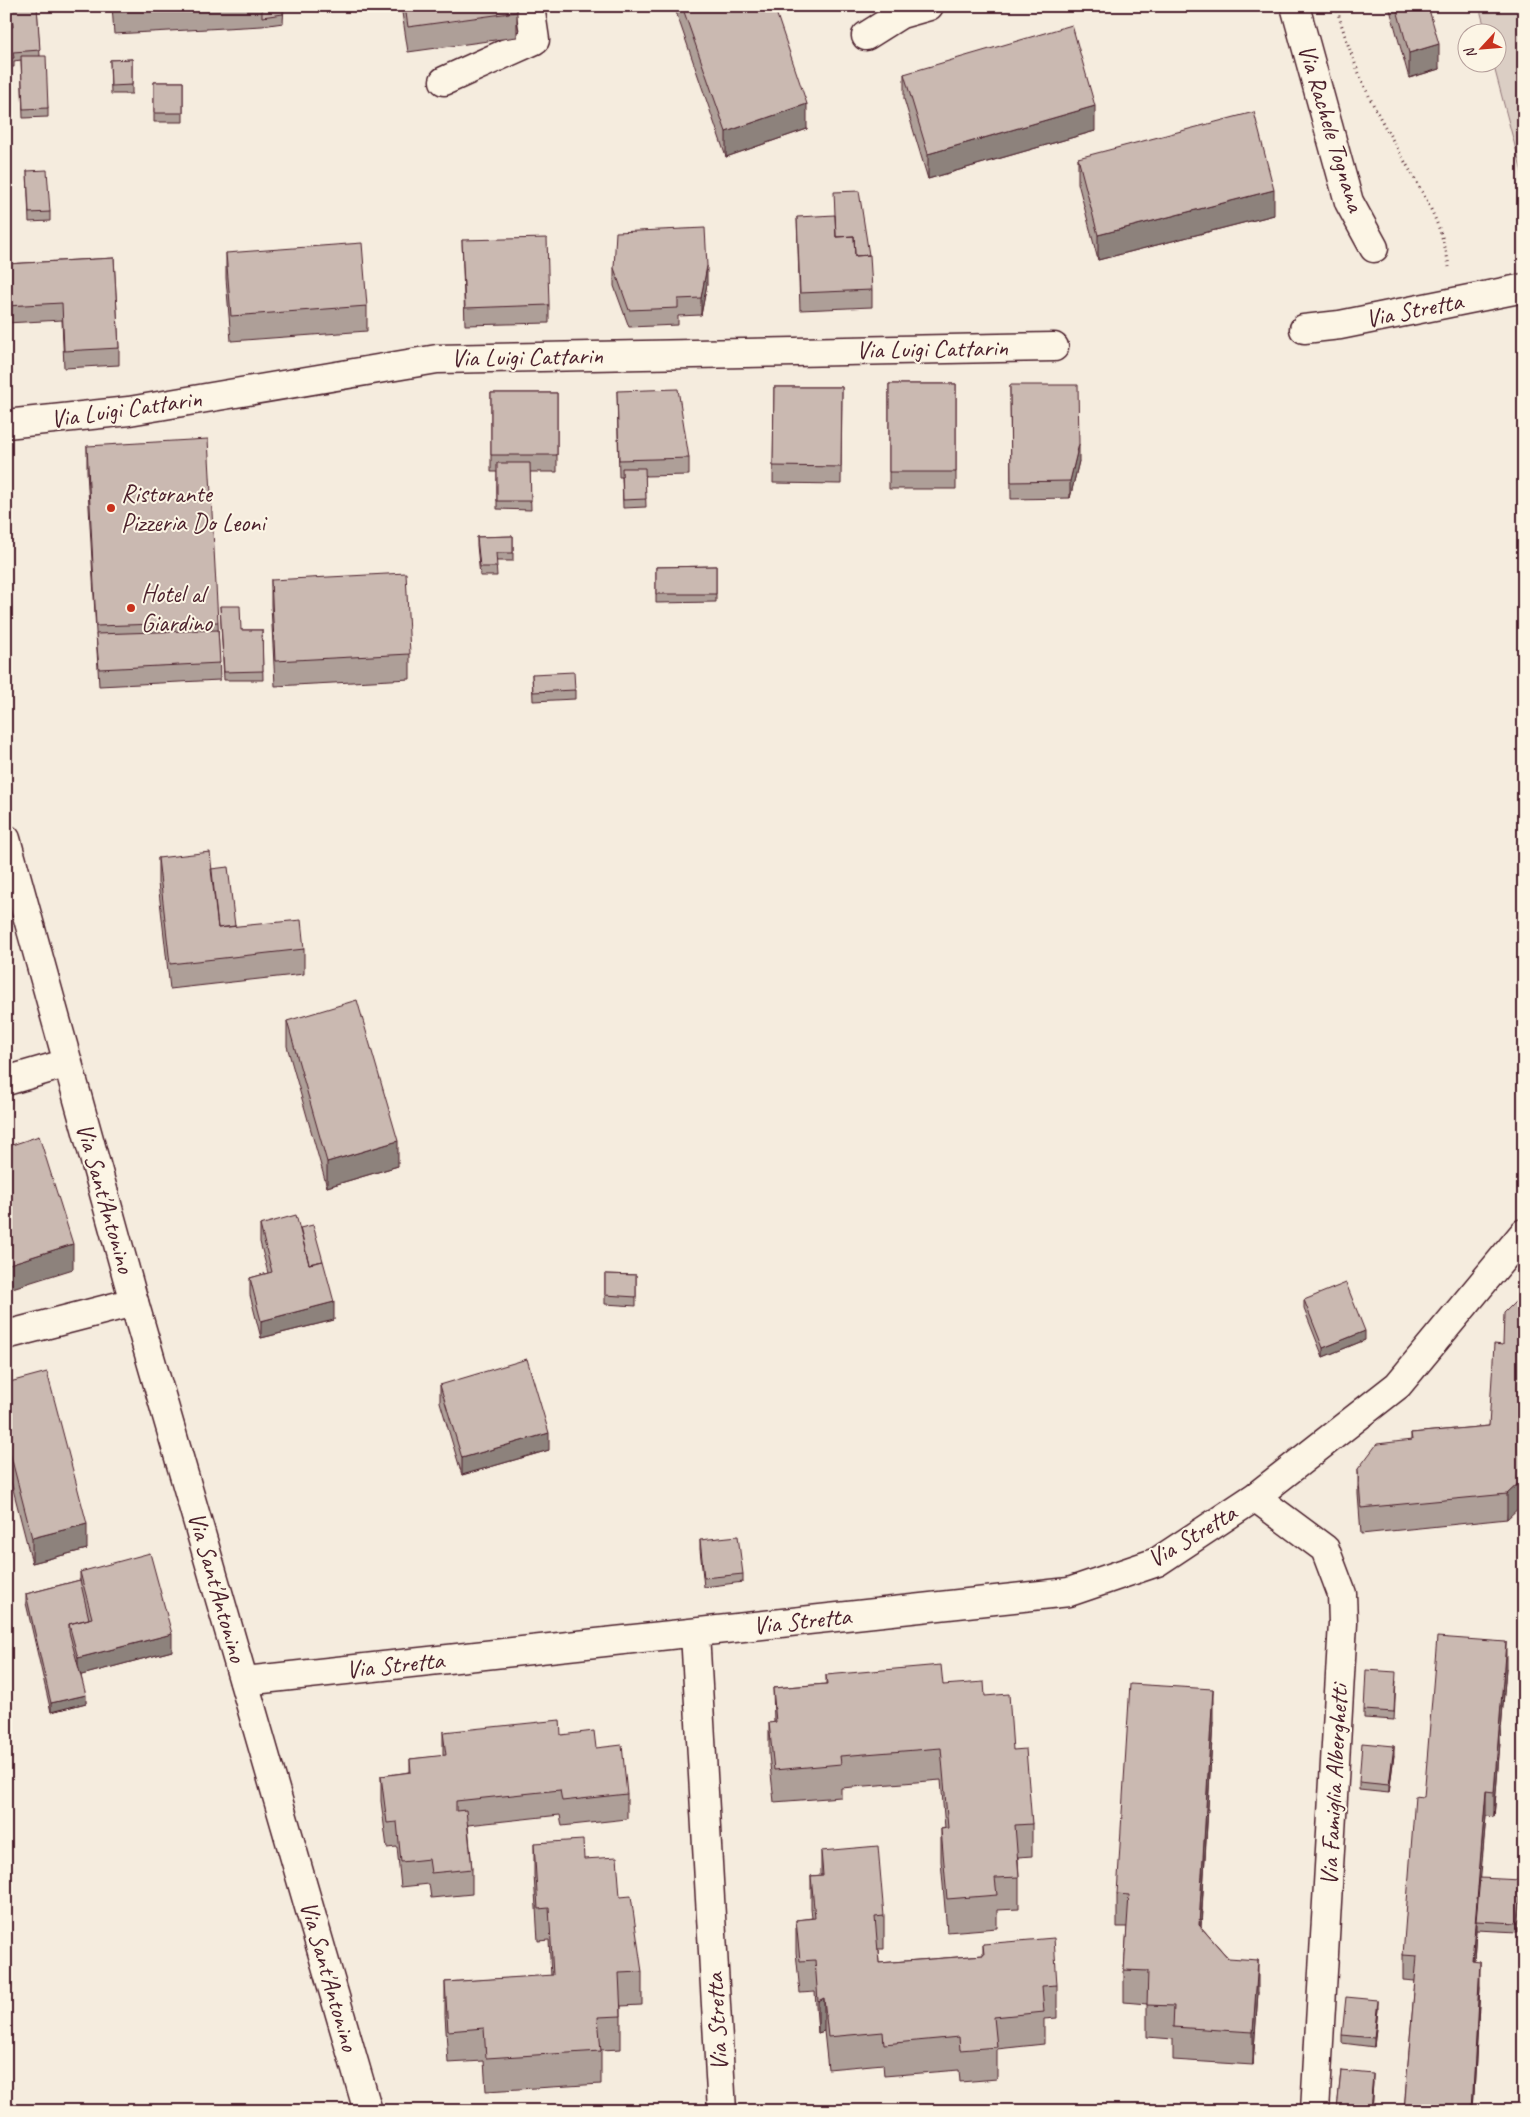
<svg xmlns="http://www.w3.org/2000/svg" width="1530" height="2117" viewBox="0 0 1530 2117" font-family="Caveat,sans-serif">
<rect width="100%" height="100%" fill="#f5ecde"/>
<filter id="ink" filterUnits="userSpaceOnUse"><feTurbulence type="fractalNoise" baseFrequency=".02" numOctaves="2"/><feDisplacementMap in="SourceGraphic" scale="10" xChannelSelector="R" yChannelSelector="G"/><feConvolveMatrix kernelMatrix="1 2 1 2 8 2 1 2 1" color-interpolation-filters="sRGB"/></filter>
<g filter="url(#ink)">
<path fill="#dbcec4" stroke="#927678" d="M1479,6H1524V180L1493,63L1498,62V32H1486Z"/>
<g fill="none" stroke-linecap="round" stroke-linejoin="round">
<g stroke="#4a1f2b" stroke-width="31">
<path id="minor" d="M1295,6L1349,202L1374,248
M866,36L901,14L929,6
M444,81L535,40L530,6
M1304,329L1340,325L1524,288
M6,424L129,411L437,359L1054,347
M6,1081L68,1063
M1255,1497L1325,1549L1342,1594L1343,1623L1315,2111
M695,1633L722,2111
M244,1681L1069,1592L1157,1562L1255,1497L1398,1385L1524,1233"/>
</g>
<g stroke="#4a1f2b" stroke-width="31">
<path id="tertiary" d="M6,1335L134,1302"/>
</g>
<g stroke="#4a1f2b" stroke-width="31">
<path id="secondary" d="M6,839L134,1302L368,2111"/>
</g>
<path stroke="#4a1f2b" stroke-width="3" stroke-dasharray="1 4" stroke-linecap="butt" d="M1336,6C1349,53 1367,97 1392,139C1415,181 1442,218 1449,267"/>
<use href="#minor" stroke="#fcf5e5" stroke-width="28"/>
<use href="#tertiary" stroke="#fcf5e5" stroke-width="28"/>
<use href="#secondary" stroke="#fcf5e5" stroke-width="28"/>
</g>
<path fill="#ae9f98" stroke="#4a1f2b" d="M11,6H37L40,56L48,108V117L23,118L21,60L14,61V67H6V28L12,27Z
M112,6H284L283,23L262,26L114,34Z
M401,6H516L517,12V37L408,52Z
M674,6H774L807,129L726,157Z
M1389,6H1428L1439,69L1409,78Z
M132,59V94H111L110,60Z
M904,74L1095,131L928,179L904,99Z
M154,82H183V122H154Z
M1078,158L1274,215L1098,260L1078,183Z
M27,171L50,212V221L29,222Z
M797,217L872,290V307L800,310Z
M462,240L549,305V323L465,325Z
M226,253L367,306V331L231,341L226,278Z
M114,258L119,348V365L64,368L62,320L6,323V264Z
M614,268L707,284L701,315L678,316V325L629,327L614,286Z
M889,384H956V489H889Z
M1010,385L1079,461L1070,498L1011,499Z
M774,387H842L841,484L773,483Z
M617,391L689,458V475L645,476L646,507L623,508L622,477H619Z
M491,393H557V472H530L531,510L497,509V472H491Z
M87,446L218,622L220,680L99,686L87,471Z
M513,536V561H496L497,576H480L477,545V537Z
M716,566V602L656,603V567Z
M271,580L410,654V679L275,686L271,605Z
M220,606L241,630H262L263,680H224Z
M532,674L575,690V699L533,701Z
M158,858L211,869L235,926L304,949V974L170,989L158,883Z
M287,1021L398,1166L327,1187L287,1046Z
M260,1225L300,1228L334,1320L261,1338L250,1295V1278L268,1273L260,1242Z
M605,1274L636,1275V1306L605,1304Z
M1524,1293L1507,1519L1361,1534L1358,1494V1469L1411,1440V1433L1489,1426L1503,1345Z
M1304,1300L1365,1340L1323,1357L1304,1309Z
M6,1383L87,1549L32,1563L6,1462Z
M440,1385L549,1450L462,1475L440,1402Z
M700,1540L743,1574V1582L704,1587L700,1549Z
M80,1572L172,1651L81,1675L86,1703L51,1712L26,1603V1594L80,1580Z
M1506,1668L1494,1817L1486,1816L1480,1878L1521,1889L1518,1932L1476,1930L1474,1961L1480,1987L1473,2111H1404L1415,1981L1403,1980V1955Z
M826,1675L943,1685L985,1696L1013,1750L1032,1824V1856L1018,1857L1019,1877V1909L997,1910V1928L947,1932L941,1861V1829L945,1828L941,1780L841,1788V1797L774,1802L769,1755V1723H774L773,1688L826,1684Z
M1396,1681L1394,1720L1364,1718V1710Z
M6,1693L10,1717V1726H6Z
M1213,1722L1201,1927L1258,1992L1253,2065L1173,2060V2039L1147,2037V2004L1124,2002V1970L1127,1927H1117V1894Z
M443,1732L561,1735L596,1748L627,1794V1819L562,1826L560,1815L468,1825L472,1869V1894L431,1898L429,1884L401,1887L397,1847L387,1848L381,1801V1776L410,1772V1759L443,1756Z
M1394,1755L1389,1793L1359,1790V1782Z
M534,1843L584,1859L620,1897L642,1972V2005L621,2006V2049L601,2050V2084L486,2091L484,2061L448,2063L445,2015V1982L551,1976L549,1940L538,1941L534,1875Z
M821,1851L884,1916V1949H878L879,1963L983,1955V1944L1057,1985V2018L1044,2019V2044L997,2049V2079L960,2082L959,2070L884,2076L883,2064L828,2069L824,2031L818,2033L815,1992L800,1993L796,1952V1920L812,1918L811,1908V1876L821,1875Z
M1378,2009L1374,2047L1342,2043V2035Z
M1341,2071L1373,2082L1371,2111H1337Z"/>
<path fill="#8d827c" stroke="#4a1f2b" d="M1439,44V69L1409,78V53Z
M807,104V129L726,157V132Z
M1095,106V131L928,179V154Z
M1274,190V215L1098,260V235Z
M707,266V284L701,315V298Z
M1079,444V461L1070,498V481Z
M398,1141V1166L327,1187V1162Z
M73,1244V1269L6,1290V1265Z
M334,1302V1320L261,1338V1321Z
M1365,1331V1340L1323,1357V1348Z
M549,1433V1450L462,1475V1458Z
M1524,1478V1503L1507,1519V1494Z
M87,1524V1549L32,1563V1538Z
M172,1634V1651L78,1676V1658Z
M1506,1642V1668L1494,1817V1792Z
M1213,1689V1722L1199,1957V1925Z
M86,1695V1703L51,1712V1703Z
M1394,1746V1755L1389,1793V1785Z
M1486,1791V1816L1477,1921H1476V1930L1472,1986V1961Z
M1521,1880V1889L1518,1932V1923Z
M1258,1960V1992L1253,2065V2032Z
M1480,1962V1987L1473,2111H1472Z
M824,1998V2031L818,2033V2001Z
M1378,2000V2009L1374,2047V2038Z
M1373,2074V2082L1371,2111H1370Z"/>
<path fill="#cab9b1" stroke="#4a1f2b" d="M11,6H37L40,50L13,52L14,58H6V28L13,27Z
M114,6H166L114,9Z
M262,6H283V14L262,17Z
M405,6H516L517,12L408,27Z
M682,6H774L807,104L726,132Z
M1396,6H1428L1439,44L1409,53Z
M1072,25L1095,106L928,154L904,74Z
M21,56H46L48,108L23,109Z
M132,59V85L111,86L110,60Z
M154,82H183V113H154Z
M1254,112L1274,190L1098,235L1078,158Z
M47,170L50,212L29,213L27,171Z
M859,191L869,255L855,256L854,236L836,237L834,192Z
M835,215L836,237L854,236L855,256L870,255L872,290L800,293L797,217Z
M705,228L707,266L701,298L678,299V308L629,310L614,268L616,232Z
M547,238L549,305L465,308L462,240Z
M362,243L367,306L231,316L226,253Z
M114,258L119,348L64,351L62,303L6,306V264Z
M889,384H956V472H889Z
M1010,385H1078L1079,444L1070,481L1011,482Z
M774,387H842L841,467L773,466Z
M678,389L689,458L619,460L617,391Z
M491,393H557V455H491Z
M208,439L218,622L96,626L87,446Z
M497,463H530L531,501H497Z
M622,468H645L646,499L623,500Z
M513,536V553H496L497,567H480L477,537Z
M716,566V594H656V567Z
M406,573L410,654L275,661L271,580Z
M220,606H240L241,630H262L263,671L224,672Z
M218,630L220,663L99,669L96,634Z
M574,672L575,690L533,692L532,674Z
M210,852L218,928L301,920L304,949L170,964L158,858Z
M228,867L235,926L218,928L211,869Z
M357,1000L398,1141L327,1162L287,1021Z
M39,1136L73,1244L6,1265V1147Z
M296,1215L309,1264L323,1261L334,1302L261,1321L250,1278L272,1272L260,1225Z
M313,1225L323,1261L309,1264L300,1228Z
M605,1274L636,1275V1297L605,1295Z
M1346,1283L1365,1331L1323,1348L1304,1300Z
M1524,1293V1478L1507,1494L1361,1508L1358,1469L1377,1444L1412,1440L1411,1433L1489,1426L1494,1344L1503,1345L1504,1313Z
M527,1359L549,1433L462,1458L440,1385Z
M47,1372L87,1524L32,1538L6,1437V1383Z
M738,1536L743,1574L704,1578L700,1540Z
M150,1553L172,1634L78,1658L69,1624L92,1618L80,1572Z
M80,1580L89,1619L69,1624V1632L86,1695L51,1703L26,1594Z
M1437,1637L1506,1642L1494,1792L1486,1791L1472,1961L1480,1962L1472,2111H1404L1417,1956L1403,1955L1415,1796L1424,1797Z
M941,1665L943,1685L984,1682L985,1696L1009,1694L1013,1750L1026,1749L1032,1824L1015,1825L1019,1877L995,1878L997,1895L947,1899L941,1829L948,1828L941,1748L840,1756L841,1764L774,1770L769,1723L776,1722L773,1688L827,1684L826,1675Z
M1366,1670L1396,1672L1394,1712L1364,1710Z
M1130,1684L1213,1689L1199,1925L1228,1958L1258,1960L1253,2032L1173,2027L1174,2006L1147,2005L1148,1971L1124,1970L1129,1895L1117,1894Z
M6,1693H8L10,1717H6Z
M560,1720L561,1735L594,1731L596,1748L622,1745L627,1794L562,1801L560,1790L456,1801V1811L466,1810L472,1869L431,1873L429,1859L401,1862L397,1822L387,1823L381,1776L411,1772L410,1759L446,1755L443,1732Z
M1362,1743L1394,1746L1389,1785L1359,1782Z
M583,1840L584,1859L617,1857L620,1897L631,1896L642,1972L619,1973L621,2016L598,2017L601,2051L486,2058L484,2028L448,2031L445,1982L553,1975L549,1908L538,1909L534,1843Z
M878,1846L884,1916L875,1917L879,1963L984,1955L983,1944L1054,1938L1057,1985L1042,1986L1044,2012L994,2017L997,2047L960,2050L959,2037L884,2044L883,2032L828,2037L824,1998L818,2001L815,1960L800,1961L796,1920L815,1918L811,1876L823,1875L821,1851Z
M1480,1878L1521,1880L1518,1923L1476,1921Z
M1346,1997L1378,2000L1374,2038L1342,2035Z
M1341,2071L1373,2074L1370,2111H1359L1337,2109Z"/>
</g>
<g fill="#c8321e" stroke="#fcf5e5" stroke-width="2">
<circle cx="111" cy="508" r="5"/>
<circle cx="131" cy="608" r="5"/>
</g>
<g text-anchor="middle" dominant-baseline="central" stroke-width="4" stroke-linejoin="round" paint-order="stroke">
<g font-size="25" fill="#4a1f2b" stroke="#fcf5e5">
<text transform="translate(1331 128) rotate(73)">Via Rachele Tognana</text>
<text transform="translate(1414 310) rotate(-11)">Via Stretta</text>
<text transform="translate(932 349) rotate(-1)">Via Luigi Cattarin</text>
<text transform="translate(527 357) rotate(-1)">Via Luigi Cattarin</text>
<text transform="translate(126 409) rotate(-8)">Via Luigi Cattarin</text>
<text transform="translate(105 1198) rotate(74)">Via Sant'Antonino</text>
<text transform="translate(1192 1536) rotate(-31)">Via Stretta</text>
<text transform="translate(217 1587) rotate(74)">Via Sant'Antonino</text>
<text transform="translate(802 1621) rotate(-6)">Via Stretta</text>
<text transform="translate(395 1665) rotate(-6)">Via Stretta</text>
<text transform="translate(1334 1785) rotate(-87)">Via Famiglia Alberghetti</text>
<text transform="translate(329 1976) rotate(74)">Via Sant'Antonino</text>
<text transform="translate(717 2022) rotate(-93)">Via Stretta</text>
</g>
<g font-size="25" fill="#4a1f2b" stroke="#fcf5e5" text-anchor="start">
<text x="121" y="494">Ristorante<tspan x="121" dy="29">Pizzeria Do Leoni</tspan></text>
<text x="141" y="594">Hotel al<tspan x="141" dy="29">Giardino</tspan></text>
</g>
</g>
<rect width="1530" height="2117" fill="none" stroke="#fcf5e5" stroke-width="25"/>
<rect x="12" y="12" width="1505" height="2092" fill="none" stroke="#4a1f2b" stroke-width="2" filter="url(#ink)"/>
<g transform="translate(1482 48) rotate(244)"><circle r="24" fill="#fcf5e5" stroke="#b59f9b"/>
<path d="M0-4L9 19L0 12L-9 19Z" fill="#c8321e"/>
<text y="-8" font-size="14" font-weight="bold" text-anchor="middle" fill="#4a1f2b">N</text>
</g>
</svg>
